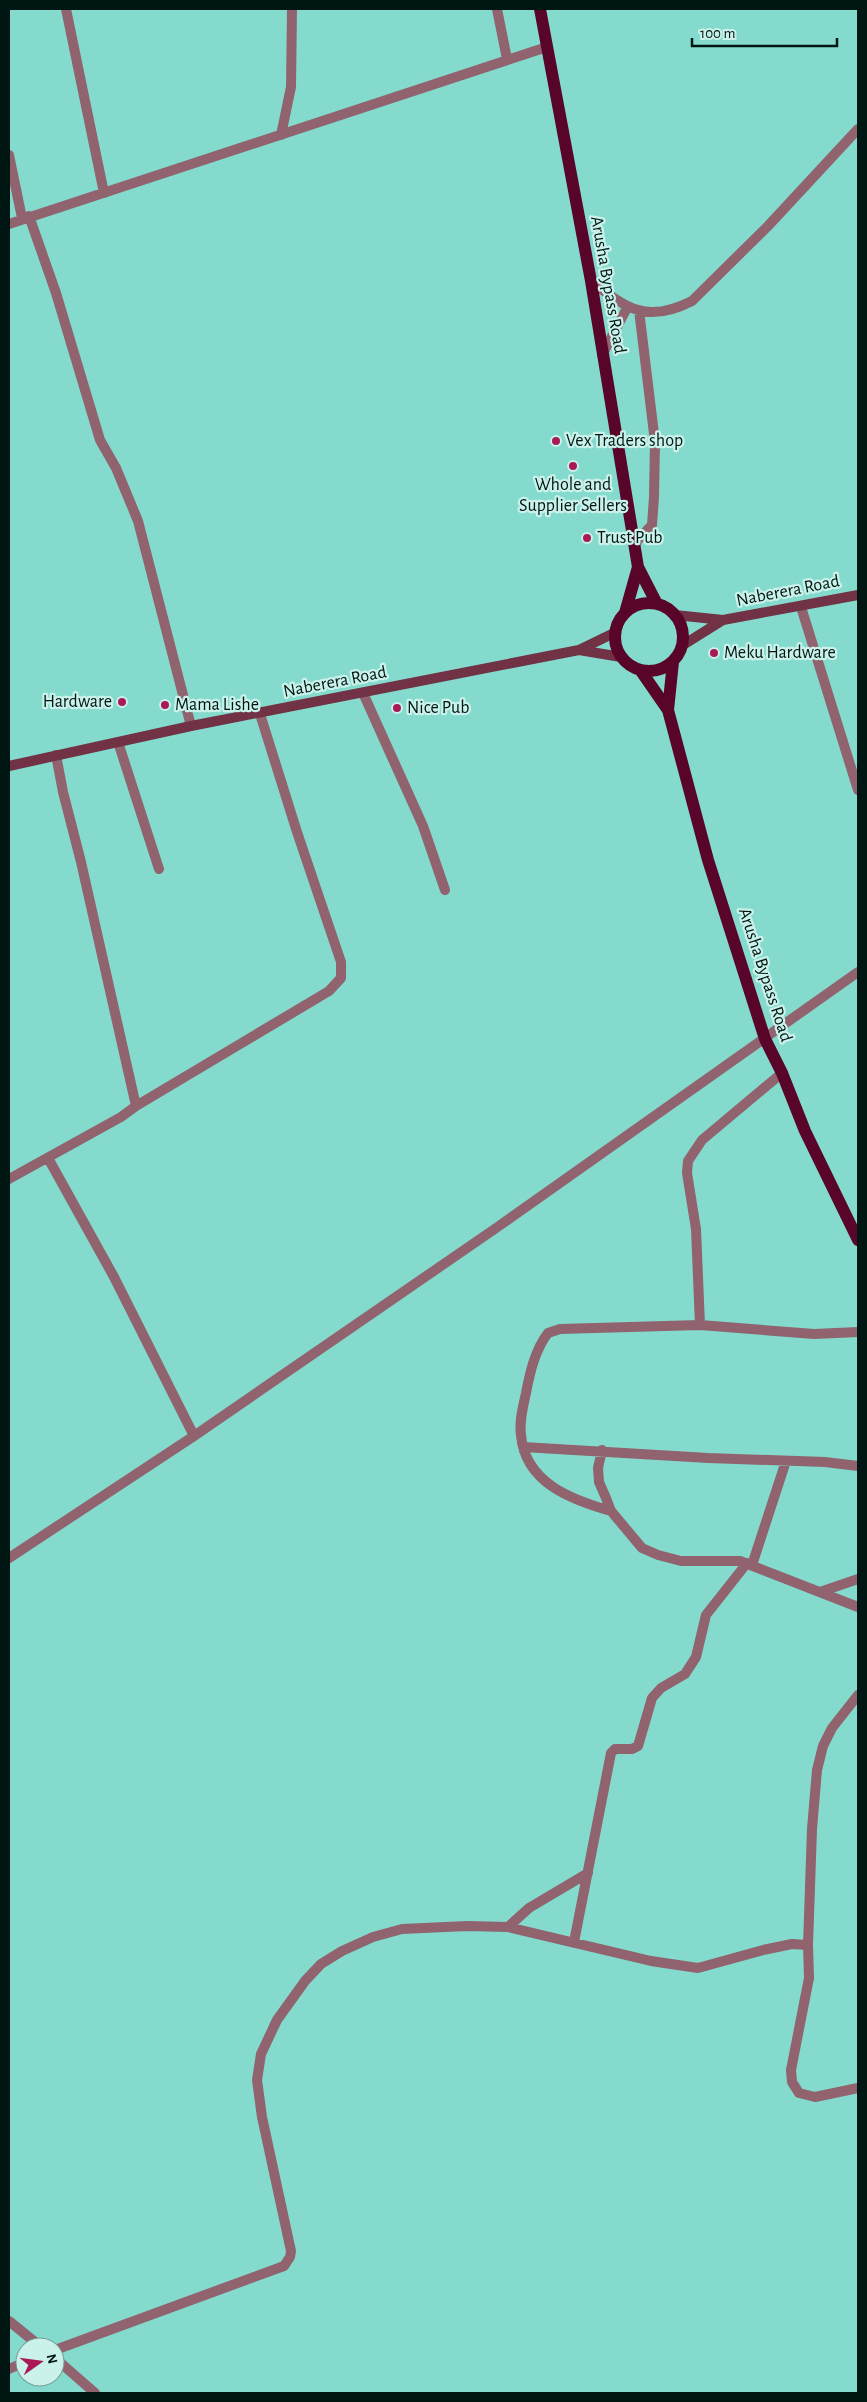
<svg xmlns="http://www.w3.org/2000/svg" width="867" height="2402" viewBox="0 0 867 2402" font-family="'Alegreya Sans',sans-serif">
<rect width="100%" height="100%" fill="#84dbcd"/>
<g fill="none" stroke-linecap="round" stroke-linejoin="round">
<path stroke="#91636e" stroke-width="10" d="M66,9L104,193
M497,9L507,59
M281,135L291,87L292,9
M9,155L22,218
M29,216L56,293L100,440L116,468L138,521L191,726
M9,224L547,47
M591,281C627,309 647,324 692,301L768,226L858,129
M602,355L627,308
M636,542L652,525L654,497L655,442L639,310
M801,607L858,790
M363,693L423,826L445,890
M118,742L159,869
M56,755L63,792L81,862L136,1106
M48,1158L114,1277L194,1436
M9,1179L121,1117L136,1106L329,991L341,978V962L297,832L260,714
M700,1325L696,1229L687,1173L688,1161L702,1140L782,1073
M523,1447L708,1458L825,1462L858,1466
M602,1450L598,1468L599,1482L606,1498L611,1511L642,1548L658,1555L681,1561H740L858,1607
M611,1511C572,1500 525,1483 521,1435C519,1421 523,1407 526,1393C530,1372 535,1350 548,1333L560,1329L700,1325L814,1334L858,1332
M9,1558L194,1436L499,1226L858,972
M752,1565L786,1461
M820,1592L858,1579
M508,1927L529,1908L588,1873
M574,1942L611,1753L615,1749H632L638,1746L652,1698L661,1688L685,1674L696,1657L706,1615L747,1563
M808,1945L812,1829L817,1770L823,1746L832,1728L858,1695
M9,2321L41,2347
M55,2350L284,2266L290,2257L291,2251L262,2117L257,2080L261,2054L277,2020L305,1981L321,1964L342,1951L373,1937L402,1929L467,1926L508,1927L651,1961L698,1968L763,1950L792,1944L808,1945L809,1978L791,2070L792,2082L799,2093L815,2097L858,2088
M55,2358L95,2393
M9,2369L25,2362"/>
<path stroke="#713245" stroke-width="10" d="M675,615L723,620L858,595
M683,645L723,620
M579,650L621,657
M9,766L191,726L579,650L616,632"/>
<path stroke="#580529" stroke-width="12" d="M540,9L591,281L638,567L657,604
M615 637a34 34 0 1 1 68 0a34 34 0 1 1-68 0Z
M625,613L638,567
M641,671L668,710L708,860L765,1039L782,1073L805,1131L858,1240
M668,710L673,662"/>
</g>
<g fill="#a91955" stroke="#caf2eb" stroke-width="2">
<circle cx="556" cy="441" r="5"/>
<circle cx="573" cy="466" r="5"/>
<circle cx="587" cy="538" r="5"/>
<circle cx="714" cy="653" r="5"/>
<circle cx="122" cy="702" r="5"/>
<circle cx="165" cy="705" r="5"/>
<circle cx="397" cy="708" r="5"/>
</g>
<g text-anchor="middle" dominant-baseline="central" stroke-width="4.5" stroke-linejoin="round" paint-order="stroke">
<g font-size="18" fill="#001612" stroke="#caf2eb">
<text transform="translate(608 285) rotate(80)">Arusha Bypass Road</text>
<text transform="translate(788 591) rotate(-11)">Naberera Road</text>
<text transform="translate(335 682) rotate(-11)">Naberera Road</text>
<text transform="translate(765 975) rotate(72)">Arusha Bypass Road</text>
</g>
<g font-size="18" fill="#001612" stroke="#caf2eb" text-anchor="start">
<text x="566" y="441">Vex Traders shop</text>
<text x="573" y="485" text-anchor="middle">Whole and<tspan x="573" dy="21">Supplier Sellers</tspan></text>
<text x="597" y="538">Trust Pub</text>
<text x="724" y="653">Meku Hardware</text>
<text x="112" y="702" text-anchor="end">Hardware</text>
<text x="175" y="705">Mama Lishe</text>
<text x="407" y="708">Nice Pub</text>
</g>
</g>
<rect width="867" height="2402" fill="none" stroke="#001612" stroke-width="20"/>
<g transform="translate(40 2362) rotate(76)"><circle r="24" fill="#caf2eb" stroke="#799a94"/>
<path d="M0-4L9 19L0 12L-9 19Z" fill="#a91955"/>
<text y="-8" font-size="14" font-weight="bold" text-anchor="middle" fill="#001612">N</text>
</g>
<path d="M692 38v8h145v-8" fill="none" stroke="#001612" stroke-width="2.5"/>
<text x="700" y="38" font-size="15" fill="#001612" stroke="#caf2eb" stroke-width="4" paint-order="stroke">100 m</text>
</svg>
